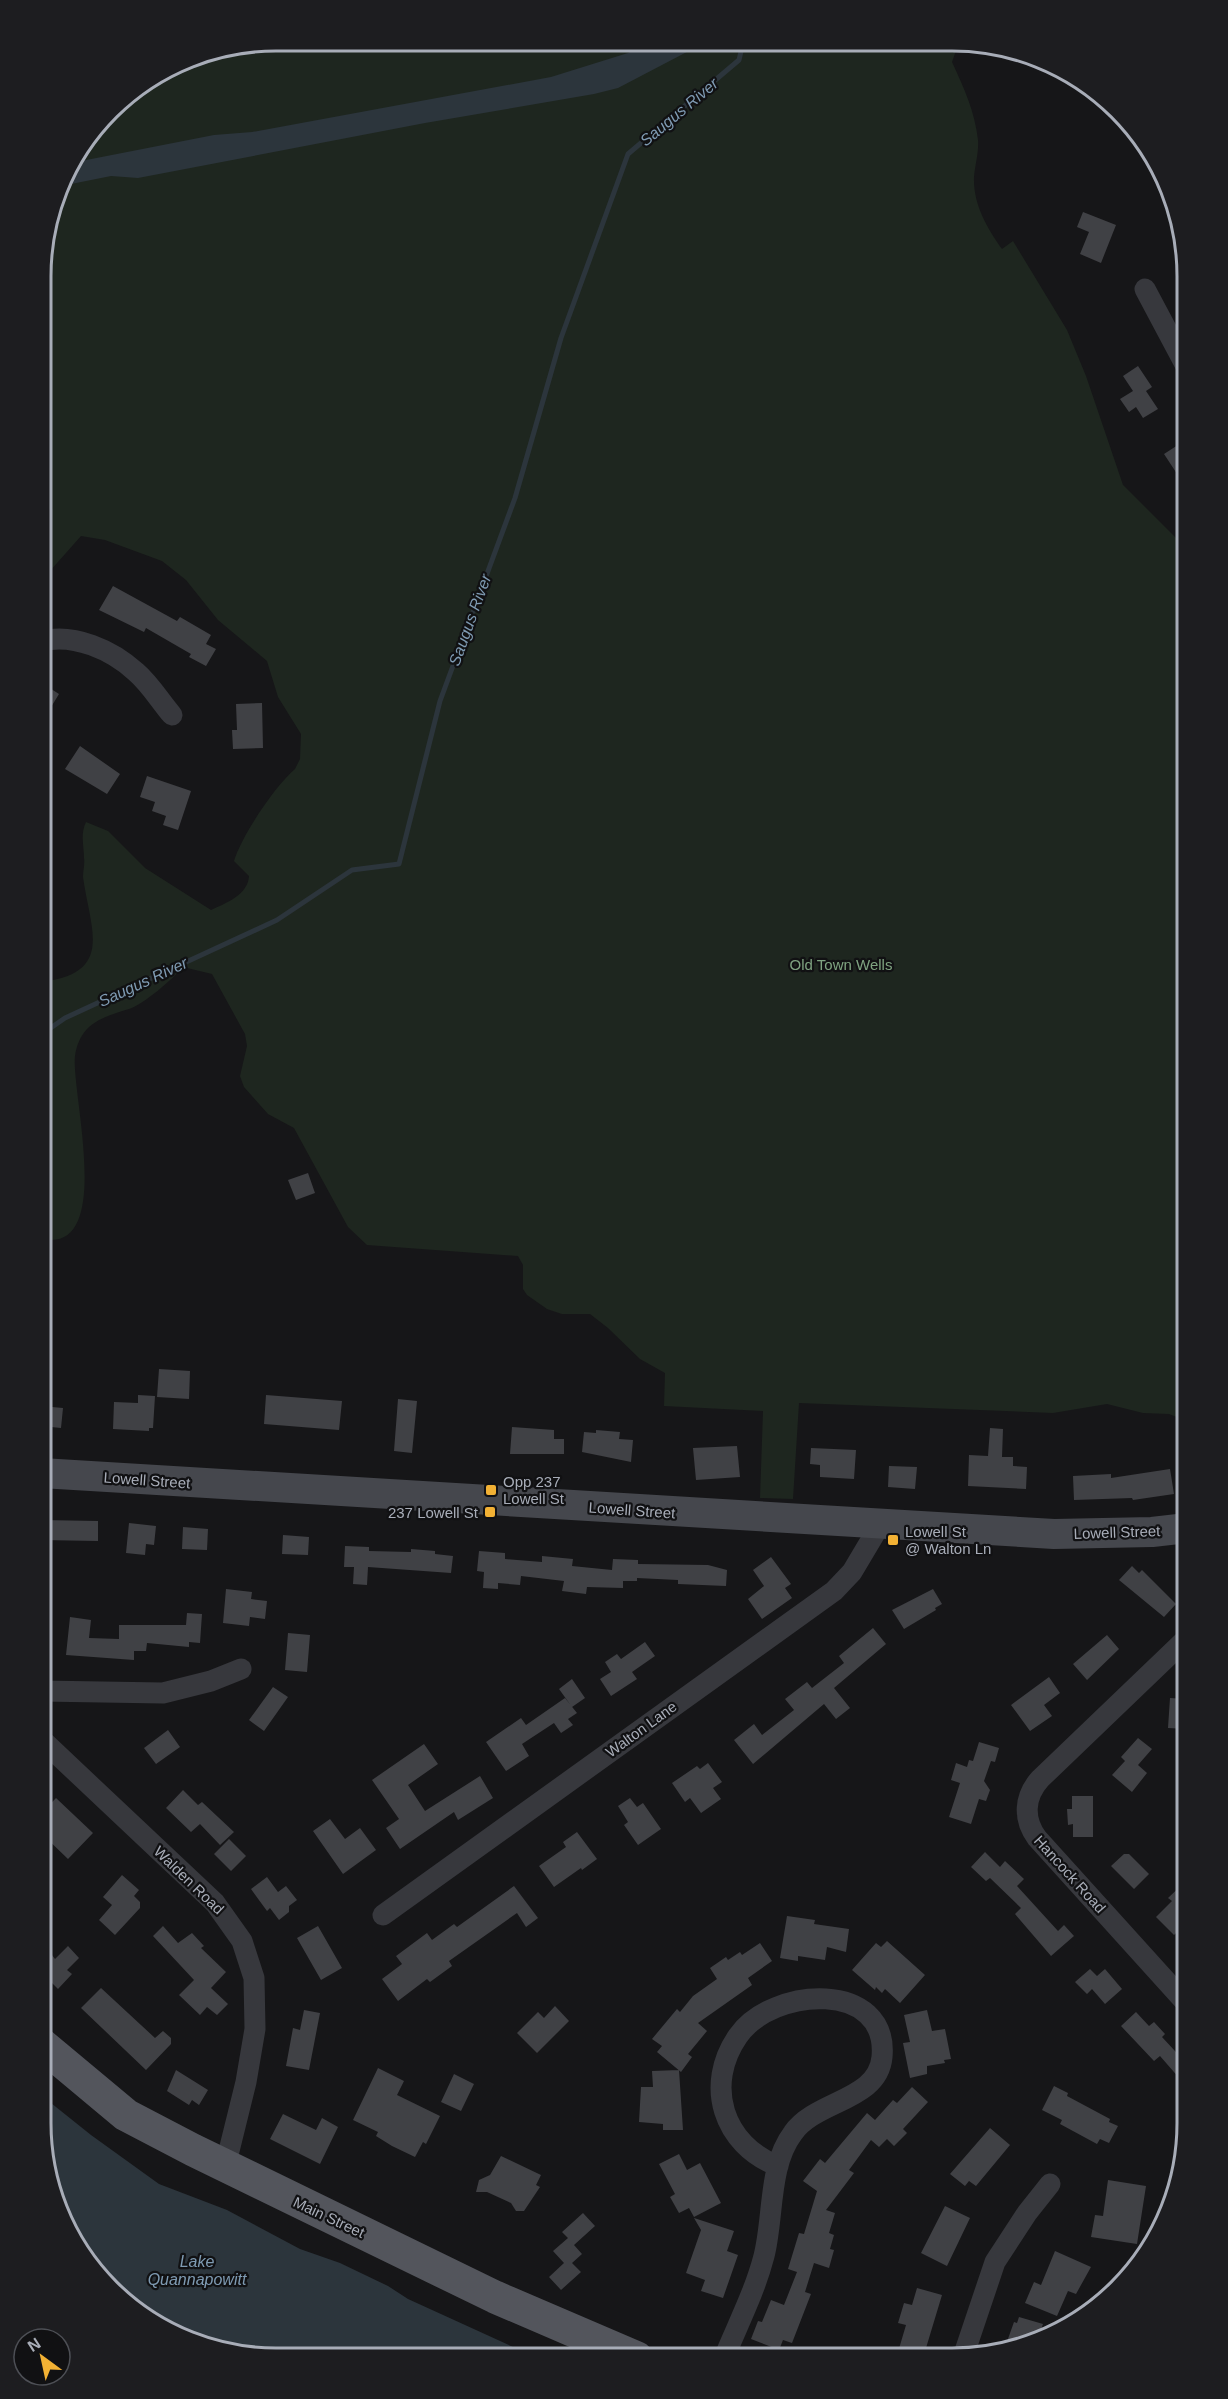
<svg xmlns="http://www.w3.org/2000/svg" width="1228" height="2399" viewBox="0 0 1228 2399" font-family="Arial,sans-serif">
<rect width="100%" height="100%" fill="#161618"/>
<path fill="#1e261f" d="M276,41L958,45L952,62C964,88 975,112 978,140C979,152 975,165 974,177C973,204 987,228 1002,249L1013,241L1067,330L1086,376L1123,485L1187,549V1421L1169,1414L1143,1413L1107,1404L1053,1413L799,1403L793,1499L760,1498L763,1411L664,1406L665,1373L640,1359L608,1328L590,1314H562L547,1309L527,1295L523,1289V1265L518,1256L367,1245L348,1227L294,1128L268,1114L244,1087L240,1076L247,1046L245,1034L212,974L183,967C174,978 143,1005 129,1009C103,1017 80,1023 75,1056C71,1090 112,1242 50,1240L41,1229L42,982C115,973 90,929 83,877C83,871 85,864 84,858C84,845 80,835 86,822L108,831L145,868L211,910C226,903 248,895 249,876L234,861C242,835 275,786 295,769L300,759L301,734L278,697L267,661L218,620L186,580L162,561L105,540L81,536L42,580V246L65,172L121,99L186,58Z"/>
<path fill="#2c353c" d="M647,43H704L618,88L594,94L425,123L138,178L111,176L61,186L65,172L71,163L214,135L252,132L551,77L628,53Z
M41,2095L91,2135L159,2184L227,2210L300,2249L340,2263L388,2286L408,2299L535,2357L245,2356L172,2334L121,2300L80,2253L53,2198L41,2123Z"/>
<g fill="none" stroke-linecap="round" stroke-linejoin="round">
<path stroke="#2c353c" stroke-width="5" d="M42,1034L65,1018L277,920L352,870L399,864L440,701L515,498L561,338L628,154L739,60L743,43"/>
</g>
<path fill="#404145" d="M1083,212L1116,225L1101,263L1080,254L1089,232L1077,227Z
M1138,366L1152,387L1146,391L1158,409L1143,418L1136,407L1129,412L1120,399L1133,391L1123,376Z
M1181,443L1187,452V489L1164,454Z
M113,586L177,621L180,617L211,635L206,644L216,649L206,666L189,657L191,654L146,628L144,632L99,610Z
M42,683L59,694L42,722Z
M262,703L263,748L233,749L232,730H237L236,704Z
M80,746L120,774L107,794L65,769Z
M147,776L191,791L178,830L163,825L166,816L152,811L155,802L140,797Z
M308,1173L315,1193L296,1200L288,1180Z
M159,1369L190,1371L189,1399L157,1397Z
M138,1395L155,1396L153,1428H149V1431L113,1429L114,1402L138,1403Z
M266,1395L342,1401L339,1430L264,1424Z
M398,1399L417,1401L412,1453L394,1451Z
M41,1406L63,1408L61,1428L41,1426Z
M512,1427L554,1430V1439H564V1454H510Z
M990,1428L1003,1429L1002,1457H1013V1466L1027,1467L1026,1489L968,1486L969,1455L988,1456Z
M596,1430L620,1432L619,1439L633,1440L631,1462L582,1452L584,1432L596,1433Z
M737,1446L740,1477L696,1480L693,1448Z
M811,1448L856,1450L854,1479L820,1477V1465L810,1464Z
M889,1466L917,1467L915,1489L888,1487Z
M1170,1469L1174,1494L1133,1500L1132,1498L1074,1500L1073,1476L1111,1474V1478Z
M41,1520L98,1521V1541L41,1540Z
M129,1523L156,1526L154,1545L146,1544L145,1555L126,1553Z
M183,1527L208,1529L207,1550L182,1549Z
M283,1535L309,1537L308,1555L282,1554Z
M345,1546L369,1547V1551L411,1552V1549L435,1551V1554L453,1556L451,1573L368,1567L367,1585L353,1584L354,1567H344Z
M479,1551L505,1553V1559L542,1562V1556L573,1559L572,1566L612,1570L613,1559L638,1560V1564L708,1565L727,1570L726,1586L678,1584V1580L637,1578V1581H623V1588L587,1587L586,1594L562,1591L564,1581L521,1576L520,1585L498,1583V1589L483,1588L484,1572L477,1571Z
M771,1557L791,1584L785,1588L792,1598L762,1619L748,1599L764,1586L753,1570Z
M1132,1566L1139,1573L1142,1570L1176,1604L1164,1617L1119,1580Z
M226,1589L252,1592L251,1599L267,1601L265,1619L250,1617L249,1626L223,1623Z
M933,1589L942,1604L935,1608L936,1610L904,1629L892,1610Z
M187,1613L202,1614L200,1643L189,1642V1647L147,1643L146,1651H134V1660L66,1655L70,1617L91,1620L89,1638L119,1639V1625H186Z
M873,1628L886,1644L834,1688L850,1708L836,1719L824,1704L753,1764L734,1740L754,1724L762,1735L794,1710L785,1699L807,1682L812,1688L844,1663L839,1656Z
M288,1633L310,1635L307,1672L285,1670Z
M1107,1635L1119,1649L1087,1680L1073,1664Z
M645,1642L655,1656L632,1672L637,1679L611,1696L600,1679L611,1672L605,1662L617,1654L621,1659Z
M1049,1677L1060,1693L1044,1705L1052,1716L1030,1731L1011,1705Z
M572,1679L585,1698L572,1707L559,1689Z
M273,1687L288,1697L264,1731L249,1720Z
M565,1698L577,1713L568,1719L573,1725L561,1733L554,1723L522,1744L529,1756L506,1771L486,1742L521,1718L526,1725Z
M1170,1698L1187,1699V1729L1168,1728Z
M168,1730L180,1747L156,1764L144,1748Z
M1138,1738L1152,1749L1138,1765L1147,1773L1132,1792L1112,1775L1125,1761L1121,1757Z
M979,1742L999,1748L995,1762L991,1761L984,1781L990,1790L986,1801L979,1799L971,1824L949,1817L960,1783L951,1780L956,1763L967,1767L969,1760L973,1761Z
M424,1744L438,1764L408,1785L425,1811L480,1776L493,1798L458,1820L454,1812L400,1849L386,1828L399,1819L372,1780Z
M708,1763L722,1782L713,1788L721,1799L701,1813L690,1798L685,1802L672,1783L697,1766L700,1769Z
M183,1790L198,1805L202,1802L234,1832L220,1845L200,1824L191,1832L166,1808Z
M1072,1796H1093V1837H1073V1824L1068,1825L1067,1809H1072Z
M56,1798L93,1833L68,1859L41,1833V1814Z
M630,1798L637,1807L643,1803L661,1829L638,1845L624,1825L628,1822L618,1806Z
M330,1819L345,1839L360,1828L376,1850L343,1874L313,1831Z
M577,1832L597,1859L582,1870L581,1868L554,1887L539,1866L566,1847L563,1842Z
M229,1839L246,1856L231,1871L214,1854Z
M985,1852L1000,1867L1005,1861L1024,1879L1017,1886L1058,1931L1064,1925L1074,1936L1051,1956L1015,1914L1021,1908L990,1878L986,1881L971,1867Z
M1124,1854H1129L1149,1874L1134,1889L1111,1866Z
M122,1875L139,1890L134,1896L140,1902V1908L115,1935L99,1920L112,1905L103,1897Z
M267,1877L278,1892L286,1886L297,1900L289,1906V1912L279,1920L270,1908L267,1911L251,1889Z
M1187,1880V1923L1174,1935L1156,1917L1172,1901L1168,1898Z
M514,1886L538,1918L526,1927L517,1913L449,1961L452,1966L430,1982L427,1979L398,2001L382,1979L402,1964L396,1956L427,1933L432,1940L454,1924L457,1927Z
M787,1916L815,1920L814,1924L849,1929L846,1952L827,1947L825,1960L798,1956V1961L780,1958Z
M163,1926L178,1943L192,1933L204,1946L201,1948L226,1972L211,1988L228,2004L217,2015L207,2007L200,2015L179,1995L194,1980L153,1936Z
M318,1926L342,1968L321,1980L297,1938Z
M887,1941L925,1975L900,2003L885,1989L882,1993L876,1987L875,1990L852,1970L876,1943L881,1947Z
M760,1943L772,1961L748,1978L752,1985L698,2023L707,2031L688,2054L692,2057L681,2072L657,2052L662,2046L652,2039L677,2009L680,2012L693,1996L717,1979L710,1968L726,1957L728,1960L740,1952L742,1955Z
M68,1946L79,1958L67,1970L72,1974L58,1989L41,1972V1967L52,1955L55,1959Z
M1090,1969L1097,1976L1105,1969L1122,1989L1105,2004L1092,1989L1087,1994L1075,1982Z
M101,1988L155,2038L163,2031L171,2038V2044L146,2070L81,2008Z
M555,2006L569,2021L537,2053L517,2033L538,2012L544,2018Z
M304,2010L320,2013L309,2070L286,2066L293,2028L300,2030Z
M927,2010L932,2031L945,2029L951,2059L944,2060L945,2063L927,2066V2074L910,2078L903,2043L910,2042L904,2015Z
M1136,2012L1149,2026L1154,2022L1165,2034L1162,2037L1187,2064V2087L1160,2056L1154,2061L1121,2026Z
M378,2068L404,2081L397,2095L440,2116L426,2144L423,2142L415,2157L392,2146L376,2136L378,2132L353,2120Z
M176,2070L208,2090L199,2105L192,2100L189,2105L167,2091Z
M679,2070L683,2130H663V2124L639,2122L641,2087H653L652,2071Z
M454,2074L474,2084L461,2111L441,2102Z
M1054,2086L1068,2093L1067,2096L1110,2119L1109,2122L1118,2126L1109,2143L1100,2139L1097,2144L1060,2124L1062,2120L1042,2110Z
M912,2087L928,2102L903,2129L907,2133L894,2146L887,2139L879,2147L871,2140L849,2170L854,2173L826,2210L835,2213L829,2233L834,2235L830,2249L834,2250L829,2268L814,2263L805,2292L811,2294L792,2343L783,2340L779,2350L751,2339L758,2321L762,2322L771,2300L784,2305L797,2272L788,2269L799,2233L804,2234L817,2191L803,2181L820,2159L825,2163L867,2113L875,2120L893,2100L897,2103Z
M283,2114L316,2130L322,2118L338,2127L320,2164L270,2139Z
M990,2128L1010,2145L976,2186L969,2181L965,2186L950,2174Z
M679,2154L687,2170L700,2163L721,2203L694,2217L689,2208L679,2213L670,2197L675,2194L659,2164Z
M501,2156L541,2175L536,2185L540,2187L524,2211H516L511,2203L487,2192H476L479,2180L490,2175Z
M1108,2180L1146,2186L1137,2244L1091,2237L1095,2215L1103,2216Z
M945,2206L970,2218L947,2266L921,2253Z
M583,2213L595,2226L574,2245L582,2254L572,2263L581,2272L561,2290L549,2277L564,2263L553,2251L568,2238L562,2232Z
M694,2218L734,2231L727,2251L738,2255L723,2298L701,2291L705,2280L686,2273L701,2230Z
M1055,2251L1091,2267L1076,2294L1068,2291L1057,2316L1025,2303L1034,2282L1041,2285Z
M917,2288L942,2295L923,2358L898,2352L906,2325L898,2323L904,2303L912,2305Z
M1019,2317L1043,2324L1037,2341L1027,2346L1004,2350L1014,2322L1017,2323Z"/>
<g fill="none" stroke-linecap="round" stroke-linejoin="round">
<path stroke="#37383d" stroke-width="21" d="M1145,289L1187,368
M42,641C74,633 112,650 136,672C150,684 160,701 172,715
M41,1691L163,1693L211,1681L241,1669
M41,1739L215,1903L242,1941L254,1978L255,2029L246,2082L225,2167
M383,1915L834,1591L852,1572L880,1525
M1187,2004L1037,1838C1023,1819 1024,1797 1040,1779L1187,1638
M963,2357L995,2262L1027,2213L1050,2184
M724,2358C738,2324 755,2291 764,2256C774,2217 768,2166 793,2133C816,2100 878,2101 882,2057C889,1980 773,1986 738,2036C704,2085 723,2145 778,2166"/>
<path stroke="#45474d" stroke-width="30" d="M41,1473L1054,1534L1152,1532L1187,1528"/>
<path stroke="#53555c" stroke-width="33" d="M41,2044L126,2115L193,2150L495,2297L637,2358"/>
</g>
<g fill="#f2b134" stroke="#111113" stroke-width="2">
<rect x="485" y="1484" width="12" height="12" rx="3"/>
<rect x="484" y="1506" width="12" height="12" rx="3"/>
<rect x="887" y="1534" width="12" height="12" rx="3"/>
</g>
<g text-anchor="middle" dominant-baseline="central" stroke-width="4.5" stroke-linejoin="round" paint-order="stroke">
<g font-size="15" fill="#7fa381" stroke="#111113">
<text x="841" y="964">Old Town Wells</text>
</g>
<g font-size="15" fill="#a8adb8" stroke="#111113">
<text transform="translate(147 1480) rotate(4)">Lowell Street</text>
<text transform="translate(632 1510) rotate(4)">Lowell Street</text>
<text transform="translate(1117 1532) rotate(-2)">Lowell Street</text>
<text transform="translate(641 1729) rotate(-36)">Walton Lane</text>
<text transform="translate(1070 1874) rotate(48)">Hancock Road</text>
<text transform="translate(189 1880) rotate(44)">Walden Road</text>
<text transform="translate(329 2217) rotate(25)">Main Street</text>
</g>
<g font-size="15" fill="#a8adb8" stroke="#111113" text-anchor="start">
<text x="503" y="1481">Opp 237<tspan x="503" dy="17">Lowell St</tspan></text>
<text x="478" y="1512" text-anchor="end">237 Lowell St</text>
<text x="905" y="1531">Lowell St<tspan x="905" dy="17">@ Walton Ln</tspan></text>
</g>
<g font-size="16" font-style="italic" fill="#7f9bb3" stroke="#111113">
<text transform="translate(679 112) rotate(-40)">Saugus River</text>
<text transform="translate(470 620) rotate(-70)">Saugus River</text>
<text transform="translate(143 982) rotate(-25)">Saugus River</text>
<text x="197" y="2261">Lake<tspan x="197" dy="18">Quannapowitt</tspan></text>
</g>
</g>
<path d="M0 0H1228V2399H0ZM276 51H952A225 225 0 0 1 1177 276V2123A225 225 0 0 1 952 2348H276A225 225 0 0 1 51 2123V276A225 225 0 0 1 276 51Z" fill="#1d1d20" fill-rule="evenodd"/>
<path fill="none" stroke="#a8adb8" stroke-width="3" d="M276 51H952A225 225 0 0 1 1177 276V2123A225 225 0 0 1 952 2348H276A225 225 0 0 1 51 2123V276A225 225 0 0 1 276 51Z"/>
<g transform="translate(42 2357) rotate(327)"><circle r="28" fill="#111113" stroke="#4d4f55" stroke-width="1.5"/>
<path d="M0-4.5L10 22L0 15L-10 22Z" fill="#f2b134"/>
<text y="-9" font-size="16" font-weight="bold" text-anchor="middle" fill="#a8adb8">N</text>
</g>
</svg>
